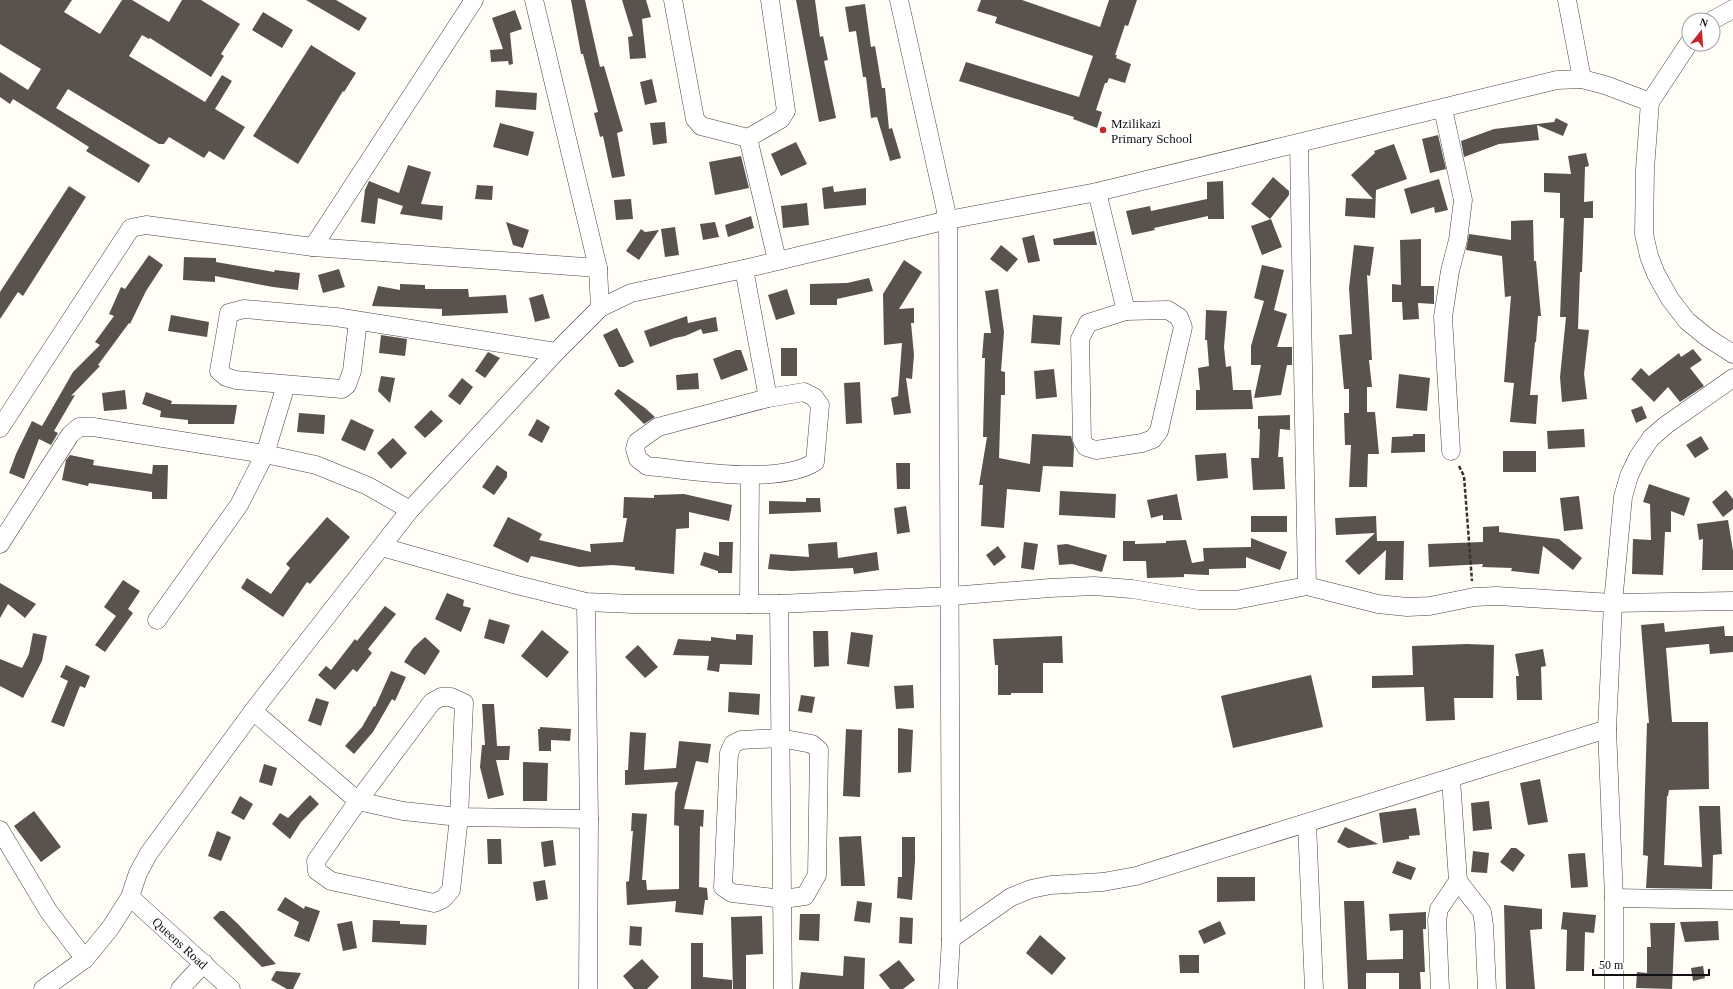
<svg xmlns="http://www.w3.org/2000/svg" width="1733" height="989" viewBox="0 0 1733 989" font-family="Georgia,serif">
<rect width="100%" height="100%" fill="#fffdf5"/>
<path fill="#5a524d" d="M0,0H72L64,12L100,34L122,0H132L169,22L182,0H201L240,24L221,54L224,56L211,77L150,38L149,39L142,35L129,56L205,102L222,75L232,81L215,109L245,127L224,160L209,151L204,158L169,137L164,144H159L68,89L56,108L150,165L139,183L86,151L89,147L53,124L13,99L10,104L0,97V72L28,90L41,69L0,44Z
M306,0H336L367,18L359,31Z
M571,0H585L600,67L604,66L623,131L617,133L625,176L612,178L603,136L600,137L594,113L598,112L583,54H581Z
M622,0H646L651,17L642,19L646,58L630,59L628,37L633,36Z
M796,0H815L820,37L823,36L828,60L824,61L836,118L819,122Z
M981,0H1022L1100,27L1109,0H1137L1128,26L1125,25L1115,55H1117L1116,58L1131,64L1125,83L1109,78L1107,83H1105L1096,110L1102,112L1097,128L1073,119L1074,117L959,81L966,62L1079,97L1093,56L995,23L997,17L977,11Z
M865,4L871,47L875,46L882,88H885L889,129L892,128L901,158L890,161L877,117L871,118L866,77H863L856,31L849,32L845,7Z
M515,10L522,29L510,33L513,64L509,65L508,61L491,62L490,50L503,49L492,18Z
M263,12L293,30L282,48L252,30Z
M311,45L356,73L344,92L343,91L298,164L253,136Z
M652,79L657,102L645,105L640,82Z
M496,90L537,93L536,110L495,107Z
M1556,118L1568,124L1563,136L1537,125L1539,140L1499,144L1464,157L1461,141L1494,129L1554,122Z
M665,122L667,143L653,145L650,123Z
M500,123L534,132L528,156L493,147Z
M1438,135L1446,169L1430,173L1422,139Z
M796,142L807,164L781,176L771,154Z
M1394,144L1407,179L1376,190L1375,218L1345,216L1346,198L1373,199L1351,175L1375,153L1374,151Z
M1586,153L1589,166L1585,167L1584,202L1593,201V218H1584L1582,272H1580L1578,329L1589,330L1584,374L1587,399L1562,402L1560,377L1566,317H1560L1564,218H1560V193L1544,192V173L1571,174L1568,156Z
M741,156L749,188L715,195L709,162Z
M408,165L431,172L421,204L443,206L442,220L400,214L403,206L378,198L375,224L361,222L365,190L369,181L399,193Z
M1273,177L1289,191V195L1270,219L1251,204Z
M1439,179L1448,210L1435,213L1434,207L1411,214L1404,189Z
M1223,181L1224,219H1208V216L1154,228L1155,230L1132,235L1126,211L1150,206L1151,211L1207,199V182Z
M477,185L493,186L492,200L475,199Z
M69,186L86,197L23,296L18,292L0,319V292Z
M833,186L834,192L866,188V205L824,209L822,188Z
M631,199L633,219L616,220L614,200Z
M807,203L809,225L783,228L781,206Z
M751,216L754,228L728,237L725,225Z
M1271,219L1282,247L1262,255L1251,226Z
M1533,220L1534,261H1536L1541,316H1538L1536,342H1535L1530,395H1538L1536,424L1510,422L1514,383L1504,382L1511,296L1505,297L1502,256L1466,250L1469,234L1511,240V221Z
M506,222L529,230L523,248L513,245Z
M715,222L719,237L703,240L700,224Z
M675,227L679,255L665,257L661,229Z
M641,229L645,232L659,230L639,260L626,251Z
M1094,231L1097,245H1054L1053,239Z
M1034,235L1040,261L1028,263L1022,238Z
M1421,239V286H1434V304L1418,303L1419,319L1403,320L1402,302H1392V284L1401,285L1400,240Z
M1001,245L1018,259L1007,272L990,259Z
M1354,245L1374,247L1370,276L1367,275L1372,360H1369L1372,387H1367V412H1375L1379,454H1368L1367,487H1349L1351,445H1345L1344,413H1349V389H1344L1339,335L1352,334L1349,288Z
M149,255L163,265L146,291L130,324L129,323L98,365L100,366L71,396L75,395L54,431L58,433L51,445L39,439L24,479L9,473L16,454L32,421L42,426L73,372L100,345L95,342L114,316L109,314L121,287L125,289Z
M184,257L216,258V262L274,272L275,270L300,273L298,290L273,287L215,276V282L183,280Z
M904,260L922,272L899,309L914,308V323H911L914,355L912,379L906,378L911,413L894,415L891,398L898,396L902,343L884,345L883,294Z
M1262,265L1284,270L1274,310L1287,314L1277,347H1292V365H1287L1281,395L1254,398L1261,365H1251V346L1264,301L1254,298Z
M339,269L345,287L323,293L318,275Z
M869,278L873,291L837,299V305H810V284L847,283Z
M400,284L425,285V289H468L469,297L506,295L508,313L442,316V309L372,306L378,286L400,290Z
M787,289L795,314L776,320L768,295Z
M998,289L1004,332L1001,371L1005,372V395H1001L999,458L1030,464L1032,434L1071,436L1074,447L1073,467L1043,466L1040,492L1007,489L1004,528L981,526L983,485H979L987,437H983L985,358H982L984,333H991L985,291Z
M543,294L550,318L535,322L529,298Z
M1206,310L1227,311L1224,347L1226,367L1231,366L1233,390H1251L1253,409L1196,410V390H1200L1198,368L1209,366L1207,340H1205Z
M171,315L209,322L207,337L168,331Z
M1033,315L1062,317L1060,345L1031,343Z
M687,316L688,323L716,317L718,331L703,334L701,329L685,336L675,338L650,347L644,331Z
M617,328L634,362L624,367H619L603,335Z
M381,335L407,339L405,356L379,353Z
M781,348H797V376H781Z
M1693,349L1702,360L1690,368L1704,386L1680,402L1668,387L1654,402L1631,379L1641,368L1649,376L1679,353L1681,357Z
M736,350H741L748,370L721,380L713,359Z
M488,352L500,358L485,378L475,371Z
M1054,369L1057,397L1036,399L1034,371Z
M698,373L699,389L677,390L676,375Z
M1399,374L1430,378L1427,411L1396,408Z
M381,376L395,378L390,403L378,391Z
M462,378L473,387L460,405L448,396Z
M860,382L862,423L846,424L844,383Z
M618,389L645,408L655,417L644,424L614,394Z
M125,390L127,409L104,411L102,393Z
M146,392L172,401L171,404L237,405L234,424H188V420L160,417L161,411L142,404Z
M1642,406L1647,418L1636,423L1631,410Z
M431,410L443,421L425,438L414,427Z
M299,413L325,415L324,434L297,432Z
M1290,415V430L1280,429L1278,457H1283L1285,489L1253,490L1251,458H1259L1260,429H1258V416Z
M351,419L374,430L365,451L341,440Z
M537,419L550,427L542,443L528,435Z
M1584,429L1585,447L1548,449L1547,431Z
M1413,434H1425V452L1391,453L1392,437L1413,436Z
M1701,436L1709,449L1695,458L1686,445Z
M393,438L407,453L391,469L377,453Z
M1503,451H1536V472H1503Z
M1226,453L1228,478L1197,481L1195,455Z
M70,455L94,460L93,465L152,474L153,465H168L167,499H152V492L89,483L88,486L62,480L66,460Z
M896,463H910V489H897Z
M497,465L507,472V477L494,495L482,487Z
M1649,484L1690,498L1684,516L1671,511V532H1665L1663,575L1632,574L1633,539L1651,540L1650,504L1643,502Z
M1726,490L1733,499V509L1723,517L1712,502Z
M1060,491L1116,494L1115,518L1059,515Z
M684,494L732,505L729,521L689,512V528L676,529L674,574L635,570V567L613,565L579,567L531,556L528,563L493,546L508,517L542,534L539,540L591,552L590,544L623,542L627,518H623L624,497L654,498V495Z
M1177,494L1182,520H1163V515L1151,518L1147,500Z
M1579,496L1583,529L1564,531L1560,498Z
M806,498H820L821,512L769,514V501L806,502Z
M906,506L910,532L897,534L894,508Z
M1251,516H1287V532H1251Z
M1376,516L1377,541H1404L1403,580H1385L1386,550L1359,575L1345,561L1375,533L1336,535L1335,518Z
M327,517L350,537L310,584L307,582L283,617L241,588L247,578L271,594L290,568L286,564Z
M1728,520L1733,551V570H1702L1703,539L1699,540L1697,524Z
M1499,526V532L1559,539L1582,558L1573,570L1543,546L1539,574L1511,571L1512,568L1482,567L1483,564L1429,567L1428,544L1483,542V527Z
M1251,538L1287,552L1280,570L1246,557V568L1209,569V575L1184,574V577L1147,578L1146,561H1123V541H1135V544L1166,543V541L1186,540L1192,563L1204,561L1203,548L1251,547Z
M719,542H733L732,573H718V571L700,565L704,552L719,556Z
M837,542L838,558L877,552L879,570L854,574L853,568L791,571L768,569L770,554L809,557L808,544Z
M1024,542L1038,544L1034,570L1021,568Z
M1067,544L1107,555L1102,572L1072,564L1059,565L1057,545Z
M998,546L1006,557L994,566L986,555Z
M123,580L140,591L128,609L133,613L105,652L95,645L116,616L104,607Z
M0,583L36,604L25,618L8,604L0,618Z
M447,593L464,600L463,606L471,608L461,632L435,619Z
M385,606L396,614L368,649L372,653L357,672L353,669L335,690L318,675L326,666L331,670L355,639L357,641Z
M489,619L510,625L504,644L484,638Z
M1664,623L1665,632L1724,626L1725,636H1733V652L1710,654L1709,644L1666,648L1672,722H1708L1709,789L1669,790L1668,796H1667L1664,865L1702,867L1699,806H1720L1722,854L1713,855L1712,889L1646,888L1648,856L1643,855L1647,723H1649L1641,625Z
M542,630L569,652L547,678L521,656Z
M813,631H828L829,666L814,667Z
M851,632L873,635L869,667L847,664Z
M33,633L47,636L42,661L23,698L0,686V659L22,668L29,654Z
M736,634L753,635L752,665L720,664L719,672L707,670L709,656L673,655L678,639L711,641V637L736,640Z
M1062,636L1063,663H1043V693H1011V695H998V665H995L993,639Z
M425,637L440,651L425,675L404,662L413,648Z
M1467,644L1494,645L1493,698H1454L1455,720L1426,721L1424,687L1372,688V676L1413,675L1412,646Z
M638,645L658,667L645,678L625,657Z
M1543,649L1546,666L1541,667L1542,700H1517L1516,676H1519L1515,654Z
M66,665L90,676L85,688L80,686L64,727L51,722L68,681L60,677Z
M391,671L406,677L395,701L392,699L373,732L354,754L345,746L362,727L374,706L375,707Z
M1311,675L1323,727L1233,748L1221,696Z
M913,685L914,708L896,709L894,686Z
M729,692L760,694L759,715L728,712Z
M801,695L815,697L812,713L798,711Z
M316,698L329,702L321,726L308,721Z
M482,704H494L497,746H510L509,760H496L504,795L488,799L480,767L482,745H485Z
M540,727L571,729L570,741L551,740V751H539L538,729H540Z
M898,728L913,730L911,772L898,773Z
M846,729L862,730L860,797L843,796Z
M630,732L646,733L644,770L676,768L679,741L711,744L708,763L696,761L684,809L704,810L703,827L700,826L699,887L707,888L708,900H705L703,915L675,912L676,901L627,905L626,882L629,881L633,831H631L632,813L647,814L642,880H646L647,890L679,889V826L674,825L675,792L678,782L625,785V770H628Z
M523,762L548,763L547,801H523Z
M264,764L277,768L272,786L259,782Z
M1540,779L1548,822L1528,825L1520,783Z
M310,795L319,804L301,822L290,839L272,824L280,813L288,818Z
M240,796L253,804L244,820L231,813Z
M1489,801L1492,829L1473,831L1471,803Z
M1416,808L1420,835L1409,836V839L1383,843L1379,813Z
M34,811L61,847L41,862L14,826Z
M1345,827L1378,844L1348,848L1337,842Z
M217,831L231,837L221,861L208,856Z
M861,836L865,886H841L839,837Z
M902,837H915V861L912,900L897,898L898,877H902Z
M487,839H501L502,864H488Z
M553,840L556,865L544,867L541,842Z
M1511,848H1516L1525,855L1513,872L1500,862Z
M1473,851L1489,853L1487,873L1471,872Z
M1585,853L1588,887L1571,888L1568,854Z
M1397,861L1416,868L1411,880L1392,873Z
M1217,877H1255V901L1217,902Z
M545,880L548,899L536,901L533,882Z
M285,897L304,909L305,906L320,911L309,942L294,936L299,922L277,910Z
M857,901L872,903L870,923L854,921Z
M1344,901H1364L1367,960L1403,959V930L1390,931L1389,914L1426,912V929H1423L1425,972H1420L1421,989H1399V973H1366V989H1348Z
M1504,905L1542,909V929L1530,930L1535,989H1506Z
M220,911H224L237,923L276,964L262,967L213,918Z
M1563,912L1596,915L1594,933L1585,932L1584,971H1566L1567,930L1561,929Z
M800,914H820L819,941L799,940Z
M762,916L763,954L746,955V989H733L731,917Z
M900,917L913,918L912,944L899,943Z
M373,920L400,921V924L427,925L426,945L372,942Z
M352,921L357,948L343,951L337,924Z
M1220,921L1226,934L1204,944L1198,931Z
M1718,921L1719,940L1685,942L1680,922Z
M1650,923H1675L1672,989L1636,988L1637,972L1647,973V947H1651Z
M630,926L642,927L641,946L629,945Z
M1040,935L1066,958L1052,975L1026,953Z
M691,943H703V977L732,980V989H691Z
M1179,955H1199V973H1180Z
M844,956L865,958L864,989H799L801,972L843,976Z
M642,959L659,977L647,989H634L623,976Z
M899,960L915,980L903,989H890L879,975Z
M1703,966L1705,978L1693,981L1691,968Z
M276,971L301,973L293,989H287L271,980Z"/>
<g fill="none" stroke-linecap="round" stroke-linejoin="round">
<g stroke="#444" stroke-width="19">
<g id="street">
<path d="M534,0L598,268L600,308"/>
<path d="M673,0L695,119L701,126L748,138L781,119L786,111L770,0"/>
<path d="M899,0L948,220L951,939L948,989"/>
<path d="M1567,0L1582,79"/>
<path d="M1713,20L1733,9"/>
<path d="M1689,43L1650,102L1645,169L1644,234L1649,256L1656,274L1670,299L1687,321L1708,338L1733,354"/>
<path d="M1443,109L1463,200L1458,240L1450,271L1443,317L1451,451"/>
<path d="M748,138L777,260"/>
<path d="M1299,144L1307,586"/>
<path d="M1097,192L1126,311"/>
<path d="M313,247L474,0"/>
<path d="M744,269L768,398"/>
<path d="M1168,310L1179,317L1183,327L1159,431L1153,439L1142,443L1096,450L1086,447L1082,440L1080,339L1088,323L1126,311Z"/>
<path d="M358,321L352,371L347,385L342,389L236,380L226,377L219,371L229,313L244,309L336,317L556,352"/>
<path d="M804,392L814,397L820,405L815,462C777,486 691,470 647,466L638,459L635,449L637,442L658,427L768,398Z"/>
<path d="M0,428L131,228L146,225L313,247L598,268"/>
<path d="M0,544L70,435L79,427H93L265,454L316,465L368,486L410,510"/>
<path d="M382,547L513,584L586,602L633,604H779L951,596L1050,588L1094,586L1132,589L1199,600H1236L1307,586L1378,604L1407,607L1430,606L1474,597L1497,596L1613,603L1733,601"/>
<path d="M586,602L589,819L588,989"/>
<path d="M749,604L750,476"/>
<path d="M779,604L783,989"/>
<path d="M157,620L239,505L265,454L286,385"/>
<path d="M441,697H451L464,703L459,817L451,890L443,899L434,903L331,881L317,871L316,861L358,801L432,702Z"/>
<path d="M253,711L358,801L403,811L459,817L589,819"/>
<path d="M780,738L812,744L819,750L817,875L805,896L783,899L732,893L723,887L729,753L733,744L741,740Z"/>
<path d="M1451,779L1458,881L1482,912L1484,925L1487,989"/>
<path d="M1307,823L1314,989"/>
<path d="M0,830L49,912L85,959"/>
<path id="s1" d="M130,897L231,989"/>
<path d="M1614,898L1733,900"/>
<path d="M951,939L1011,897L1031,889L1051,885L1103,882L1136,876L1607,729"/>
<path d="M43,989L85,959L111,927L130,897L138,873L149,853L253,711L410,510L556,352L600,308L631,293L744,269L948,220L1097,192L1557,80L1582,79L1605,85L1650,102"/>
<path d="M180,989L204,963"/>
<path d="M1440,989L1437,920L1439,909L1458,881"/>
<path d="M1614,989V898L1607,729L1613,603L1623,497L1629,476L1638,457L1651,438L1666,425L1733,378"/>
</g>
</g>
<path stroke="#333" stroke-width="2.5" stroke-dasharray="4 2" stroke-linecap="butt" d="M1459,466L1464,476L1472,581"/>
<use href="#street" stroke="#fff" stroke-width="18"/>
</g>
<circle fill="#c4262e" stroke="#fff" stroke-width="1.5" cx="1103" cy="130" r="4"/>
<g text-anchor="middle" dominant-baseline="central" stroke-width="4" stroke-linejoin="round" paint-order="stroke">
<g font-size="13" fill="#111" stroke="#fff" text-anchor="start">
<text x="1111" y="123">Mzilikazi<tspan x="1111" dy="15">Primary School</tspan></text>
</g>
<g font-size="13" fill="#111" stroke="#fff">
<text stroke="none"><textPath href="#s1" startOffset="68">Queens Road</textPath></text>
</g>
</g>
<g transform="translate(1701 32) rotate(17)"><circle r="19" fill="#ffffff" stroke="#a0a0a0"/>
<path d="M0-3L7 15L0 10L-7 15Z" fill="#c4262e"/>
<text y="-6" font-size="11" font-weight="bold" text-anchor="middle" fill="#111111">N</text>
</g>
<path d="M1593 969v6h116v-6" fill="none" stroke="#111111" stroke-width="2"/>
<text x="1599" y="969" font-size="12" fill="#111111" stroke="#ffffff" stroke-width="3" paint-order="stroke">50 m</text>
</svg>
